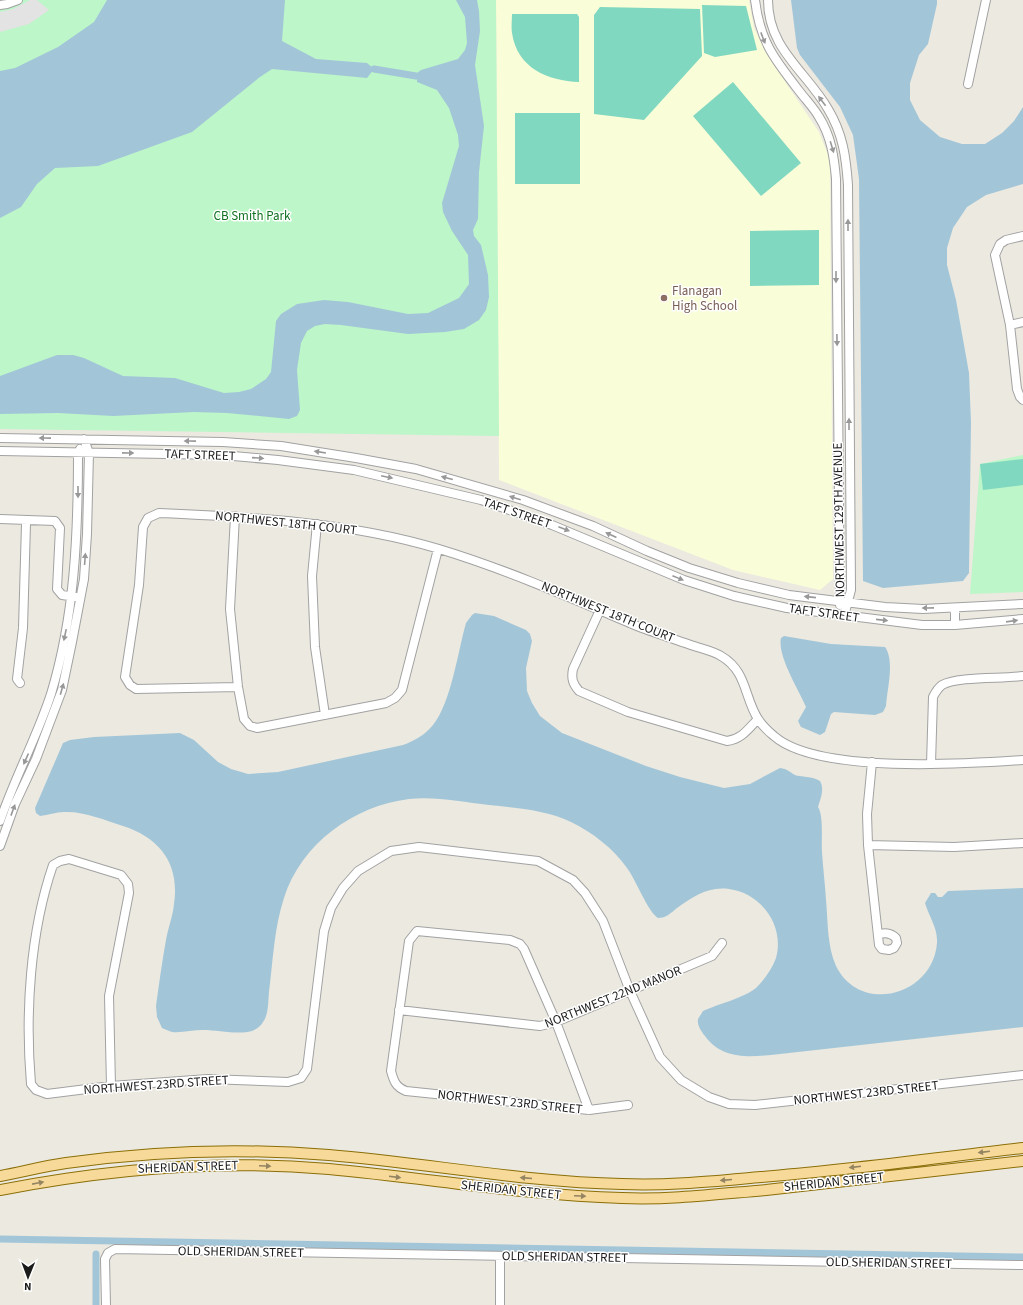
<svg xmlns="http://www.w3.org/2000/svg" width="1023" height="1305" viewBox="0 0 1023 1305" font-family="'Source Sans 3',sans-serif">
<rect width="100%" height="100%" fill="#ece9e0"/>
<path fill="#f9fdd8" d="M496,0H749L754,28L768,56L819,132L830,160L833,579L820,590L733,570L499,480Z"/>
<path fill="#bdf6c9" d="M0,0H496L499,436L0,429Z
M1023,455V592L970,594L980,464Z"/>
<path fill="#81d8c1" d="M702,5L746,6L757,50L715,57L704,53Z
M600,7L700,9L702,56L644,120L594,114V15Z
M512,14H577L579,17V82C548,81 517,68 512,33C511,27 512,20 512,14Z
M733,82L801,163L761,196L693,116Z
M515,113H580V184H515Z
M819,230V285L750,286V231Z
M1023,459V485L983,490L980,464Z"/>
<path fill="#e3e3e3" d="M30,0H37L49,10L29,24L0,32V12L13,9Z"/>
<path fill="#a2c6d8" d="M107,0H285L282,41L316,59L367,63L374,69L367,78L272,69L260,77L192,132L98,166L55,168L37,184L21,207L0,218V71L15,68L58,47L94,22Z
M456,0H477L479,11L480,31L475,65L484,126L479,172L478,219L473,230L474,236L481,245L488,275L489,297L486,310L479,320L464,329L445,332L408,334L341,325L325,324L315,326L307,331L301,343L297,370L300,410L297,416L289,419L227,413L194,412L113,416L58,413L0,414V376L57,355H73L84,358L123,376L175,378L224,393L239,392L251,389L266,379L271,372L276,321L281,314L297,304L324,300L348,302L408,314L428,313L459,298L469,284L468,255L452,231L443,212L442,203L459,146L458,135L449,108L437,90L417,82V73L421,70L458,59L465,50L467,43L465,17Z
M791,0H937V4L928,44L919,55L910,83V100L920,120L940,137L962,144H985L1002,133L1014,121L1023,107V184L986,195L967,207L953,228L947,248V265L956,300L969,373L971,423L969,573L963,581L883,588L863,581L859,179L853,135L840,107L800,55L797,48Z
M475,613L494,616L526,630L530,634L532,641L526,668L527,691L532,703L540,716L562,733L646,766L680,777L724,788L750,784L780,768C787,769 790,772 795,775C800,777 813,776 820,781C825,789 820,800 818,807C824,816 821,841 822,852C823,868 825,884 826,900C828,921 827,946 836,966C860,1015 933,996 937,943C938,928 929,917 925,903L931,893H935L938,897H942L948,891L1023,888V1027L780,1054C752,1057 723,1061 705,1036C701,1031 697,1025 698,1019L703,1011C718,1004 744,998 756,988C764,980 772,969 776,958C785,926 761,893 729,889C708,886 693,897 677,908C671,913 666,918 658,918C648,912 636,880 627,868C613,848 593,833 571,822C546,810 516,808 489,805C463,802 434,796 409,799C353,806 301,844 284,898C274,928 273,961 269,992C268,1001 269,1014 263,1022C261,1026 257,1029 252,1031C238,1035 218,1030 203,1030C193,1030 182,1033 172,1032C168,1031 165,1029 162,1028L157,1017L156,1006C159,984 162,962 166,940C168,928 173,916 174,904C180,864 160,838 123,826C104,820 84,811 64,812C56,812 48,815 40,816L36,813L35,808L63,743L70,740L94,737L180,733L194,740L218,762L231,769L248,774L278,772L403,745C414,741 425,735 433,725C451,703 458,651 466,623L472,615Z
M784,636L831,644L885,647C895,661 887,689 886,706L883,712L875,715L834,712L831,714L825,732L820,735L801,727L798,721L806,707C799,690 777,656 781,638Z"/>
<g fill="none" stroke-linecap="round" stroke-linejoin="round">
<path stroke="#a2c6d8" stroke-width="7" d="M374,69L416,76
M0,1239L1023,1257
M96,1254V1305"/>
<g stroke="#a2a2a2" stroke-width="10">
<path id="minor" d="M755,0C760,42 775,60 800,92C806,100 814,108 819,117C831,136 834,156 836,179L840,605
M768,0C768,49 806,71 828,109C843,134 846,157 848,185L851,590L844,616
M0,5L7,4L18,0
M968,84L986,0
M1023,236L1006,240L1000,244L995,255L1010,325L1017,389L1020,397L1023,400
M1010,325L1023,322
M0,438L223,442L281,446L356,458L416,469L523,500L593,526L647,551L689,568L738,583L789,595L885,607L923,609L1023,604
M0,451L222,455L278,460L354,470L481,500L552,525L684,580L734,596L787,608L922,625H955L1023,619
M235,516L230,609L238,687L244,719L250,726L257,728L386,703L395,698L402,690L438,549
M0,519L55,521L60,528L57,589L62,595L76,597
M317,524L312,576L315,647L325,715
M955,608V625
M600,610L573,669C571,679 573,684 579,691L628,712L727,741C742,739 748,729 758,719
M20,683L17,679L23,628L26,524
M238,687L136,689L130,685L125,677L139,585L143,527L148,518L159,513C253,517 349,522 439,549C505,569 569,597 632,624C652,632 674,639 694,646C703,649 713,651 721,656C747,671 744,697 758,719C762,725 769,732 774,736C817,774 966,764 1023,760
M872,762L867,814L868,845L879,945L882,949L889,950L894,948L897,943L896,938C891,933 884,932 878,935
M931,764L933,697C935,693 938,688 942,685C958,676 1003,679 1023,676
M0,821C15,777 37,737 51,694C75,615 78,534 78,453L80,449
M868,845L954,847L1023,843
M0,846L15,804L36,759L62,690L72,642L84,579L87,534L89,453L84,439
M399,1010L540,1026L556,1022L712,956L722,943
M111,1086L109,996L129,893L128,884L121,875L69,859L60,861L53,865C30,932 25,1013 31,1084L36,1090L47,1094L111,1086L208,1079L288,1082L301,1078L307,1069L324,931L331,908L343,888L358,871L391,851L419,847L538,861L573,880L585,893L603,921L630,991L660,1057L681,1080L709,1097L729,1104L755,1105L1023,1075
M589,1110L556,1022L524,949L520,944L510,940L417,931L409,941L391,1071C394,1082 396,1087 406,1091L589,1110L628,1105
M500,1256V1305
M106,1305L105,1259L108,1253L115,1249L1023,1265"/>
</g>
<g stroke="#8b6e07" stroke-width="12">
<path id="major" d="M0,1176C22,1172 44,1166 66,1163C152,1151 242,1148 329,1155C427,1163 523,1182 622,1184C668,1186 715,1181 761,1177C849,1170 936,1158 1023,1148
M0,1190C108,1169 218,1159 329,1169C427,1178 523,1195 622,1198C670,1200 718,1194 766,1190C852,1181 937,1170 1023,1161"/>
</g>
<use href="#minor" stroke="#fff" stroke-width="8"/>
<use href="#major" stroke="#f7da9a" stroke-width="10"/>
</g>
<defs><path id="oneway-solid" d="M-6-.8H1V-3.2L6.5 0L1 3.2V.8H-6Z"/></defs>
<g fill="#989898">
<use href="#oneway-solid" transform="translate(763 38) rotate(69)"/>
<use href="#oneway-solid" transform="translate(822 101) rotate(-127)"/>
<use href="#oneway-solid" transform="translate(832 147) rotate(73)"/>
<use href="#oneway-solid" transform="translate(848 225) rotate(-90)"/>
<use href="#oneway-solid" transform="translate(836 277) rotate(90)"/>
<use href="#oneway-solid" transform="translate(837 340) rotate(89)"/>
<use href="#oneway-solid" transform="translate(849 424) rotate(-90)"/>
<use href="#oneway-solid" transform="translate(45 438) rotate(-179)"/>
<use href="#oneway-solid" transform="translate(190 441) rotate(-179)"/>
<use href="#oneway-solid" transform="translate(320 452) rotate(-171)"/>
<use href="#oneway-solid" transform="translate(128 453) rotate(1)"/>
<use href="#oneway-solid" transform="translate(258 458) rotate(4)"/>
<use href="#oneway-solid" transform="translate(387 477) rotate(12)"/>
<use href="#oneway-solid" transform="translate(447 478) rotate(-165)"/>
<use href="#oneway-solid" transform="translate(78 492) rotate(90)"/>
<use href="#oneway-solid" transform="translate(515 498) rotate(-163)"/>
<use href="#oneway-solid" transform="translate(564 529) rotate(21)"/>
<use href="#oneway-solid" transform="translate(611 535) rotate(-155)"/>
<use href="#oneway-solid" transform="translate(85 559) rotate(-86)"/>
<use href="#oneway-solid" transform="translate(678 578) rotate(22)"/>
<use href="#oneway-solid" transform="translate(810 597) rotate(-174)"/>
<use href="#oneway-solid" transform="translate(928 608) rotate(179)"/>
<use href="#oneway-solid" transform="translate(882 620) rotate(6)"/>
<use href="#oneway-solid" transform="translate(1012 621) rotate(-8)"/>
<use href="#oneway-solid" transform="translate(65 635) rotate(102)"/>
<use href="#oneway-solid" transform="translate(62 689) rotate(-74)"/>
<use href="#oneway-solid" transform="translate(26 759) rotate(114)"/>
<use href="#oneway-solid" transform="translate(13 810) rotate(-70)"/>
</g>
<g fill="#948461">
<use href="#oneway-solid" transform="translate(984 1152) rotate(173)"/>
<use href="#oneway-solid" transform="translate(265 1166) rotate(3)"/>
<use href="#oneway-solid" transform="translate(855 1167) rotate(173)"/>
<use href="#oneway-solid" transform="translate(395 1177) rotate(7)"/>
<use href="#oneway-solid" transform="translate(526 1178) rotate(-175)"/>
<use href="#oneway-solid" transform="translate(726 1180) rotate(175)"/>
<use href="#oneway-solid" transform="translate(38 1183) rotate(-11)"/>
<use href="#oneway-solid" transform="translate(580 1196) rotate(3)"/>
</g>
<circle fill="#8d6e63" stroke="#fff" stroke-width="1.5" cx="664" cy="298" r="4"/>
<g text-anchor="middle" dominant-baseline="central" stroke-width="3" stroke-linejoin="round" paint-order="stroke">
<g font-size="13" fill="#107223" stroke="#fff">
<text x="252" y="216">CB Smith Park</text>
</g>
<g font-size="13" fill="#785e54" stroke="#fff" text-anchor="start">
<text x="672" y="291">Flanagan<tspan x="672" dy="15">High School</tspan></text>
</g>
<g font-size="13" fill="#1b1b1b" stroke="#fff">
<text transform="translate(200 455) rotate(2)">TAFT STREET</text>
<text transform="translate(517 513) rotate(19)">TAFT STREET</text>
<text transform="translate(839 520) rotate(-91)">NORTHWEST 129TH AVENUE</text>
<text transform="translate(286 523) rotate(6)">NORTHWEST 18TH COURT</text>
<text transform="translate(608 612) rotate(22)">NORTHWEST 18TH COURT</text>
<text transform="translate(824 613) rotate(8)">TAFT STREET</text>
<text transform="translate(613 997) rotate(-22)">NORTHWEST 22ND MANOR</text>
<text transform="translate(156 1085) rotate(-4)">NORTHWEST 23RD STREET</text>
<text transform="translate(866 1093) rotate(-6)">NORTHWEST 23RD STREET</text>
<text transform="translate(510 1102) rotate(6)">NORTHWEST 23RD STREET</text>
<text transform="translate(188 1167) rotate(-2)">SHERIDAN STREET</text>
<text transform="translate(834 1182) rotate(-6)">SHERIDAN STREET</text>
<text transform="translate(511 1190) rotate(6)">SHERIDAN STREET</text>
<text transform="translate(241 1252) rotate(1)">OLD SHERIDAN STREET</text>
<text transform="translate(565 1257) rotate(1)">OLD SHERIDAN STREET</text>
<text transform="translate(889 1263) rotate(1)">OLD SHERIDAN STREET</text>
</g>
</g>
<g transform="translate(28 1277) rotate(181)" stroke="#ffffff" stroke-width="3" paint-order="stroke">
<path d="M0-3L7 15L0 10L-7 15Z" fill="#1b1b1b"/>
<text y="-6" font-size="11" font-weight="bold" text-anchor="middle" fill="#1b1b1b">N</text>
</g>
</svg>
